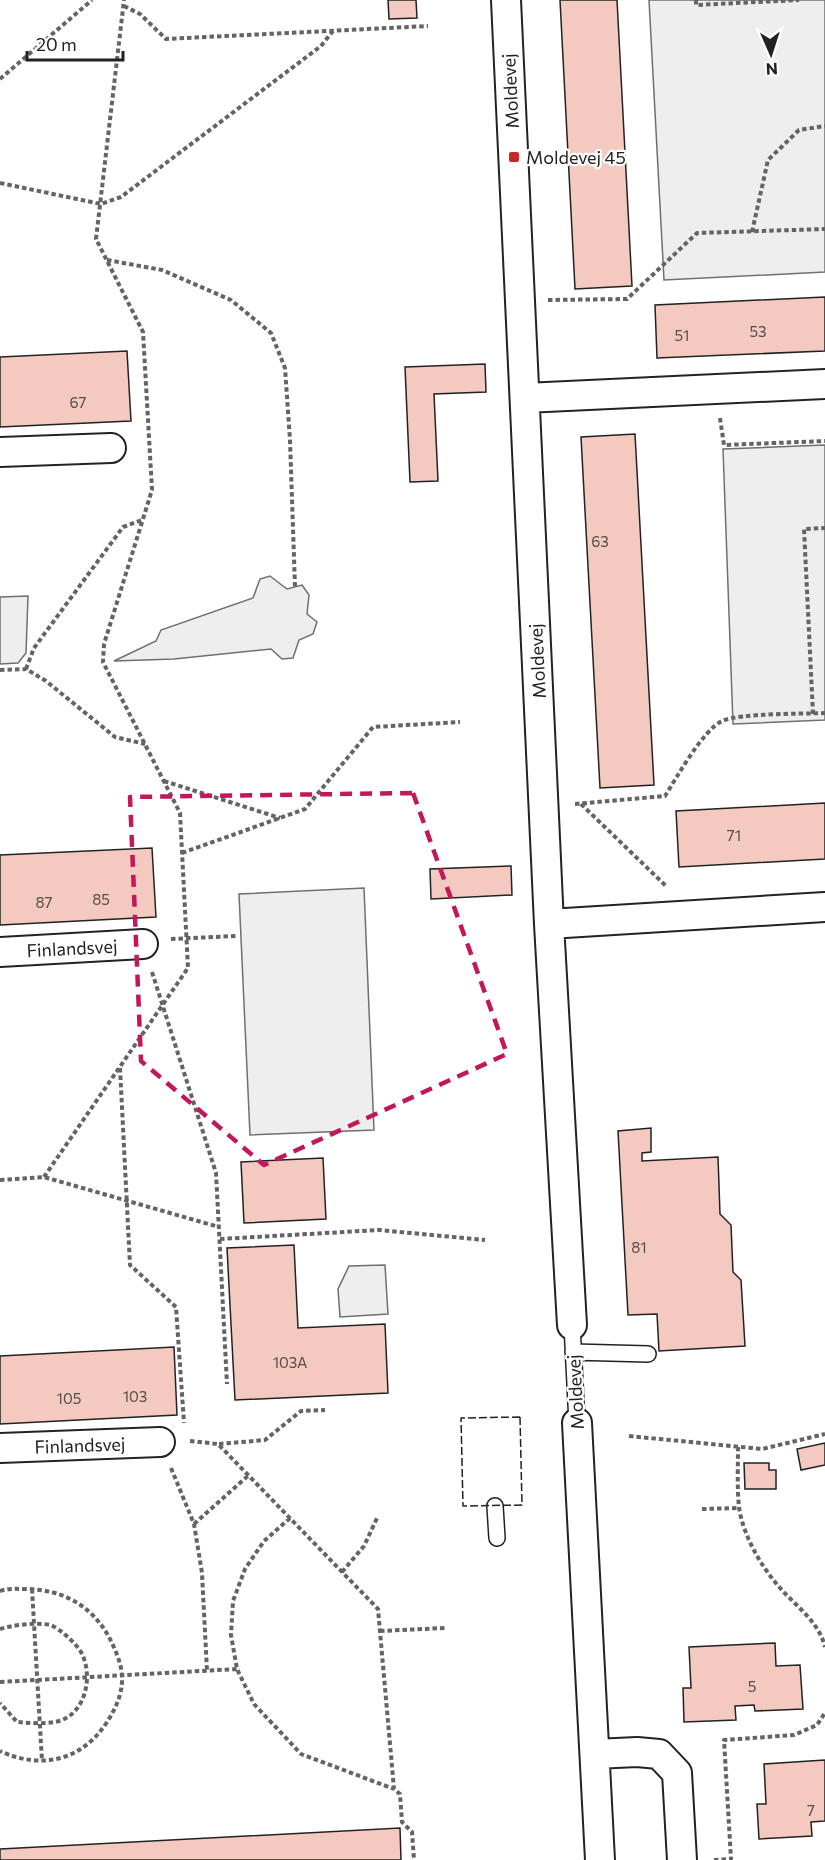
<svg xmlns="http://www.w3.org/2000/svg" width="825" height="1860" viewBox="0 0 825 1860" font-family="Commissioner,sans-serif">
<rect width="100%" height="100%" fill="#fff"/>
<path fill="#eee" stroke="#6f6f6f" stroke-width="1.5" d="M649,0H825V272L664,280Z
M825,445V720L733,724L723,449Z
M270,576L287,589L302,585L309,595L307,614L317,622L313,634L299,640L293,658L282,659L271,649L174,659L114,661L156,641L161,630L253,598L260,579Z
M28,596L26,653L18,663L0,664V597Z
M364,888L374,1130L250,1135L239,894Z
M385,1265L388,1314L340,1317L338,1289L349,1266Z"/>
<path fill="#f3c9c0" stroke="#222" stroke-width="1.5" d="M388,0H416L417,18L389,19Z
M560,0H617L632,286L575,289Z
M825,297V351L657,358L655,305Z
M127,351L131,421L0,427V357Z
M485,364L486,392L434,394L438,481L410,482L405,367Z
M635,434L654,785L600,788L581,437Z
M825,803V859L679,867L676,811Z
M152,848L156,917L0,925V855Z
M511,866L512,895L431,899L430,869Z
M651,1128V1152L642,1153V1161L718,1157L720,1214L731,1225L733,1272L741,1280L745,1346L659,1351L657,1314L628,1315L618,1131Z
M323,1158L326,1219L244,1223L241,1162Z
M294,1245L298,1328L385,1324L388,1393L235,1400L227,1248Z
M174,1347L177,1415L0,1424V1356Z
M825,1443V1465L801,1470L797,1449Z
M744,1463H769V1470H776V1489H745Z
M775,1643L776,1666L800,1665L803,1709L755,1711L754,1705L735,1706L736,1720L684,1722L683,1688H691L689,1647Z
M825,1760V1821L811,1822L812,1836L759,1839L757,1804H766L764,1764Z
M400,1828L401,1860H0V1849Z"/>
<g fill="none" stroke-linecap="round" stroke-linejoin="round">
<g stroke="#222" stroke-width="18">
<path id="lane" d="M572,1325L577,1423
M573,1352L648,1354
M495,1506L497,1538"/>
</g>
<g stroke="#222" stroke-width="32">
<path id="street" d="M506,0L549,924L572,1325
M525,398L825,384
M0,452L111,448
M549,924L825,907
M0,952L143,944
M577,1423L600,1860
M0,1448L160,1442
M595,1754L637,1752L659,1754L677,1773L682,1860"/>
</g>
<path stroke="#646464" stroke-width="4" stroke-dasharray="4.5 3" stroke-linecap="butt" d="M696,0V5L799,0
M124,6L140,14L166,39L428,26
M0,79L92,0
M0,183L101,204L121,197L321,46L333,31
M752,232L768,160L799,130L825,126
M107,260L162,270L231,300L271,333L285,368L290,440L295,587
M548,300L627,299L697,233L825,229
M720,418L724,445L825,441
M26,669L34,648L123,527L142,520
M0,670L26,669L46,681L115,737L145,744
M813,714L804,529L825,528
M164,781L280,818
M575,804L665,796C677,777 703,730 722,721C740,713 802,714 825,713
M581,804L666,886
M182,853L305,809L373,727L460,722
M171,939L236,936
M152,972L216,1173L227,1384
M120,1068L130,1265L176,1307L184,1423
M44,1177L188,968L180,813L103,662L104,644L152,490L143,332L96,239L124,0
M0,1180L44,1177L219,1227
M220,1239L379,1230L485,1240
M629,1436L762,1449L825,1434
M190,1441L218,1444L378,1609L394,1789L400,1794L402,1822L412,1832L414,1860
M219,1444L265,1440L301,1411L325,1410
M738,1447C738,1466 737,1488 739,1507C743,1536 762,1568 781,1589C797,1607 819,1622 825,1647
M171,1468L194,1524L202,1573L207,1671
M702,1509L739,1508
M290,1518L264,1541L245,1569L233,1601L231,1635L237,1669L254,1704L301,1754L394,1789
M194,1524L249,1475
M342,1572L364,1546L378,1516
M32,1589L42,1761
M0,1591C9,1588 17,1589 27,1589C63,1590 91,1605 109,1637C115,1649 121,1662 122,1675C123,1693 116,1708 107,1722C82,1761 41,1770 0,1751
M0,1629C13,1625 37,1622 50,1625C54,1626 59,1630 62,1632C69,1638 76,1644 81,1652C93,1674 87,1710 62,1720C48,1725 31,1723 17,1722L0,1703
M380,1631L445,1628
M0,1682L237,1669
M714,1860L731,1859L724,1740L794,1735L817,1725L825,1713"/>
<use href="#lane" stroke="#fff" stroke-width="15"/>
<use href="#street" stroke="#fff" stroke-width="28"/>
<path stroke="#222" stroke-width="1.5" stroke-dasharray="8 3" stroke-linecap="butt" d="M520,1417L522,1505L463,1506L461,1418Z"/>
</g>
<path fill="none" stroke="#c2185b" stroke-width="4.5" stroke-dasharray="12 8" stroke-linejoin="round" d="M413,793L507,1054L264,1165L141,1061L130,797Z"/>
<rect fill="#c62828" stroke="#fff" stroke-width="2" x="508" y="151" width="12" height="12" rx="3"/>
<g text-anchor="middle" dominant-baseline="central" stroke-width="4.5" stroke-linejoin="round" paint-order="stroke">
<g font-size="15" fill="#564c4a">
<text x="758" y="331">53</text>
<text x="682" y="335">51</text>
<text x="78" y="402">67</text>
<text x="600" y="541">63</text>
<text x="734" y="835">71</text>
<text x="101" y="899">85</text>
<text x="44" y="902">87</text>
<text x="639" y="1247">81</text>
<text x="290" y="1362">103A</text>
<text x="135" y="1396">103</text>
<text x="69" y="1398">105</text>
<text x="752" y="1686">5</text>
<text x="811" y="1810">7</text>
</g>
<g font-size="18" fill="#222" stroke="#fff">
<text transform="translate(510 91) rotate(-93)">Moldevej</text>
<text transform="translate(537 661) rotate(-93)">Moldevej</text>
<text transform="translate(72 948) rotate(-3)">Finlandsvej</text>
<text transform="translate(575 1392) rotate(-93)">Moldevej</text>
<text transform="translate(80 1445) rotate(-2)">Finlandsvej</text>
</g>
<g font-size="18" fill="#222" stroke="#fff" text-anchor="start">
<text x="526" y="157">Moldevej 45</text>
</g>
</g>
<g transform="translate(771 54) rotate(177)" stroke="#ffffff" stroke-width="4.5" paint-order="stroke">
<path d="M0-4.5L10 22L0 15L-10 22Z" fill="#222222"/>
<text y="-9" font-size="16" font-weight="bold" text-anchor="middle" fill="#222222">N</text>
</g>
<path d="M27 51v9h96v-9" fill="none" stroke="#222222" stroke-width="3"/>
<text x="36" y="51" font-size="18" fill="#222222" stroke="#ffffff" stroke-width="4.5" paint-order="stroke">20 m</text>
</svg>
